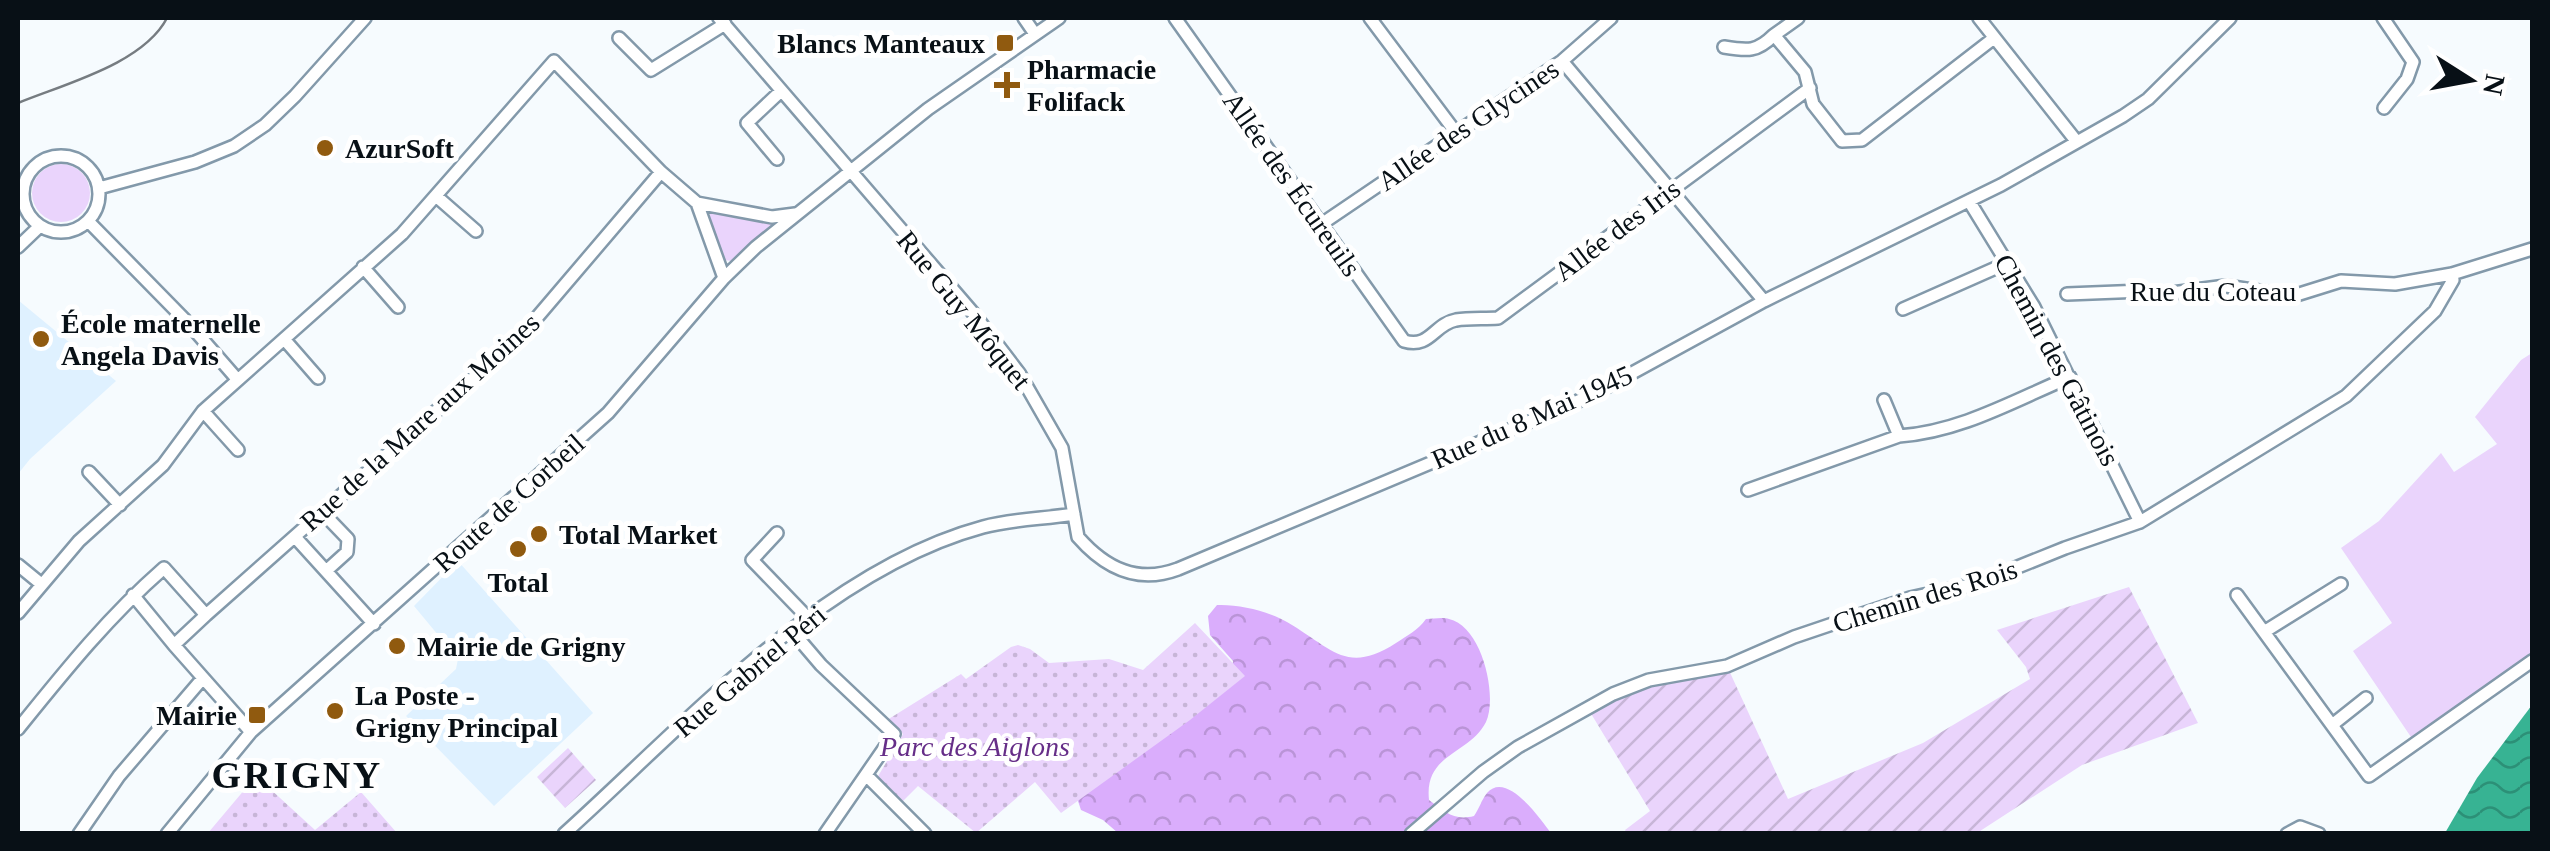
<svg xmlns="http://www.w3.org/2000/svg" width="2550" height="851" viewBox="0 0 2550 851" font-family="'Times New Roman',serif">
<defs>
<pattern id="forest-crowns" width="20" height="18" patternUnits="userSpaceOnUse" patternTransform="scale(2.5)"><rect width="20" height="18" fill="#daadfc"/><path d="M2 6a3 3 0 1 1 6 0M12 15a3 3 0 1 1 6 0" fill="none" stroke="#ba94d7"/></pattern>
<pattern id="park-dots" width="8" height="8" patternUnits="userSpaceOnUse" patternTransform="scale(2.5)"><rect width="8" height="8" fill="#ead4fc"/><path d="M2 2h.1M6 6h.1" fill="none" stroke="#c7b5d7" stroke-width="1.8" stroke-linecap="round"/></pattern>
<pattern id="garden-furrows" width="10" height="10" patternUnits="userSpaceOnUse" patternTransform="scale(2.5)"><rect width="10" height="10" fill="#ead4fc"/><path d="M-1 1l2-2M0 10L10 0M9 11l2-2" fill="none" stroke="#c7b5d7"/></pattern>
<pattern id="water-waves" width="16" height="10" patternUnits="userSpaceOnUse" patternTransform="scale(2.5)"><rect width="16" height="10" fill="#37b393"/><path d="M0 5q4-4 8 0t8 0" fill="none" stroke="#2c9077"/></pattern>
</defs>
<rect width="100%" height="100%" fill="#f6fbfe"/>
<path fill="#dff1ff" d="M18,300L116,381L30,459L18,474Z
M458,561L593,713L494,806L406,716L456,669L458,659L414,606Z"/>
<path fill="#ead4fc" d="M32 193a29 29 0 1 1 58 0a29 29 0 1 1-58 0Z
M712,212L772,221L774,226L731,261L725,260L708,217Z
M2532,353V661L2415,743L2353,651L2392,623L2341,548L2379,521L2441,453L2454,472L2497,444L2475,417L2521,360Z"/>
<path fill="url(#forest-crowns)" d="M1217,605C1241,604 1272,612 1292,625C1333,650 1348,674 1396,643C1408,635 1417,631 1426,619C1433,619 1443,617 1449,619C1482,626 1498,696 1486,722C1469,755 1424,753 1429,800C1445,812 1454,821 1474,816C1479,809 1482,799 1487,793C1507,770 1541,820 1551,833H1118L1103,820L1081,810L1075,792L1232,671L1233,661L1210,635L1208,616Z"/>
<path fill="url(#park-dots)" d="M1195,623L1245,676L1190,720L1061,813L1035,782L976,833L918,786L903,801L877,778L903,734L887,720L961,674L966,679L1011,647L1018,645L1030,649L1049,663L1109,659L1143,670Z
M256,776L315,830L361,792L397,833H208Z"/>
<path fill="url(#garden-furrows)" d="M2129,587L2198,723L2082,765L1977,833L1627,834L1625,830L1650,811L1587,707L1649,680L1727,666L1788,799L1923,743L2030,679L2026,667L1997,630Z
M568,748L596,780L565,808L537,777Z"/>
<path fill="url(#water-waves)" d="M2532,705V833H2445L2477,778Z"/>
<g fill="none" stroke-linecap="round" stroke-linejoin="round">
<g stroke="#8399aa" stroke-width="16">
<path id="street" d="M719,18L974,314L1019,373L1062,448L1078,537C1106,569 1138,584 1178,569L1590,396L1764,301L2001,185L2123,116L2148,99L2230,18
M1024,18L1035,34
M1175,18L1404,341C1430,349 1434,324 1456,320C1469,318 1484,319 1498,318L1810,88
M1370,18L1457,134
M1798,18L1774,35L1805,72L1813,104L1842,141L1862,140L1994,38
M1979,18L2077,142
M2383,18L2413,62L2407,79L2384,108
M619,38L651,70L725,24
M1724,47C1748,51 1757,52 1774,35
M1562,61L1764,301
M23 194a38 38 0 1 1 76 0a38 38 0 1 1-76 0Z
M777,159L747,123L781,91
M99,188L195,162L234,146L265,125L295,96L365,18
M436,196L476,231
M1969,201L2034,307L2140,522
M697,203L724,278
M88,221L190,325L237,379
M1320,225L1562,61L1611,18
M18,247L40,226
M363,267L398,307
M2067,294L2143,291L2164,294L2226,286L2293,296L2341,281L2395,284L2452,274L2532,249
M1903,309L2007,263
M284,339L318,378
M1884,400L1899,436C1960,432 2015,400 2070,377
M203,411L238,450
M89,472L120,505
M1748,490L1899,436
M322,512L348,539L347,552L326,571
M777,533L752,560L808,618
M295,537L374,624
M18,565L40,583
M2237,595L2369,776L2532,661
M18,613L79,541L163,465L203,411L402,234L554,61L661,172L697,203L772,217L795,214
M206,615L522,335L661,172
M792,631L821,665L894,734L825,834
M2264,632L2341,584
M174,645L251,732
M2332,725L2366,698
M18,729C64,672 108,617 164,568L206,615L174,645L133,595
M867,776L925,834
M79,834L119,776L203,678
M167,834L251,732L608,413L724,278L756,247L928,109L1059,18
M564,834C684,726 823,570 983,527C1012,519 1044,519 1074,514
M1411,834L1483,772L1518,747L1613,694L1649,680L1727,666L1794,637L1853,617L1910,598L1978,583L2065,548L2140,522L2346,396L2435,311L2453,280L2452,274
M2287,834L2300,827L2319,834"/>
</g>
<use href="#street" stroke="#fff" stroke-width="11"/>
<path stroke="#767c81" stroke-width="2.5" d="M18,103C64,84 143,64 167,18"/>
</g>
<g fill="#905a0f" stroke="#fff" stroke-width="4">
<rect x="995" y="33" width="20" height="20" rx="5"/>
<path d="M1002 70h10v10h10v10h-10v10h-10v-10h-10v-10h10z"/>
<circle cx="325" cy="148" r="10"/>
<circle cx="41" cy="339" r="10"/>
<circle cx="539" cy="534" r="10"/>
<circle cx="518" cy="549" r="10"/>
<circle cx="397" cy="646" r="10"/>
<circle cx="335" cy="711" r="10"/>
<rect x="247" y="705" width="20" height="20" rx="5"/>
</g>
<g text-anchor="middle" dominant-baseline="central" stroke-width="10" stroke-linejoin="round" paint-order="stroke">
<g font-size="28" font-weight="bold" fill="#081016" stroke="#fff" text-anchor="start">
<text x="985" y="43" text-anchor="end">Blancs Manteaux</text>
<text x="1027" y="69">Pharmacie<tspan x="1027" dy="32">Folifack</tspan></text>
<text x="345" y="148">AzurSoft</text>
<text x="61" y="323">École maternelle<tspan x="61" dy="32">Angela Davis</tspan></text>
<text x="559" y="534">Total Market</text>
<text x="518" y="582" text-anchor="middle">Total</text>
<text x="417" y="646">Mairie de Grigny</text>
<text x="355" y="695">La Poste -<tspan x="355" dy="32">Grigny Principal</tspan></text>
<text x="237" y="715" text-anchor="end">Mairie</text>
</g>
<g font-size="28" fill="#081016" stroke="#fff">
<text transform="translate(1468 125) rotate(-34)">Allée des Glycines</text>
<text transform="translate(1292 184) rotate(55)">Allée des Écureuils</text>
<text transform="translate(1617 230) rotate(-37)">Allée des Iris</text>
<text x="2213" y="291">Rue du Coteau</text>
<text transform="translate(964 310) rotate(51)">Rue Guy Môquet</text>
<text transform="translate(2057 360) rotate(62)">Chemin des Gâtinois</text>
<text transform="translate(1532 417) rotate(-24)">Rue du 8 Mai 1945</text>
<text transform="translate(420 422) rotate(-42)">Rue de la Mare aux Moines</text>
<text transform="translate(509 503) rotate(-42)">Route de Corbeil</text>
<text transform="translate(1925 596) rotate(-17)">Chemin des Rois</text>
<text transform="translate(750 671) rotate(-40)">Rue Gabriel Péri</text>
</g>
<g font-size="28" font-style="italic" fill="#662e88" stroke="#fff">
<text x="975" y="746">Parc des Aiglons</text>
</g>
<g font-size="38" font-weight="bold" letter-spacing="2.5" fill="#081016" stroke="#fff">
<text x="297" y="775">GRIGNY</text>
</g>
</g>
<rect width="2550" height="851" fill="none" stroke="#081016" stroke-width="40"/>
<g transform="translate(2470 80) rotate(101)" stroke="#ffffff" stroke-width="8" paint-order="stroke">
<path d="M0-8L18 38L0 25L-18 38Z" fill="#081016"/>
<text y="-15" font-size="28" font-weight="bold" text-anchor="middle" fill="#081016">N</text>
</g>
</svg>
